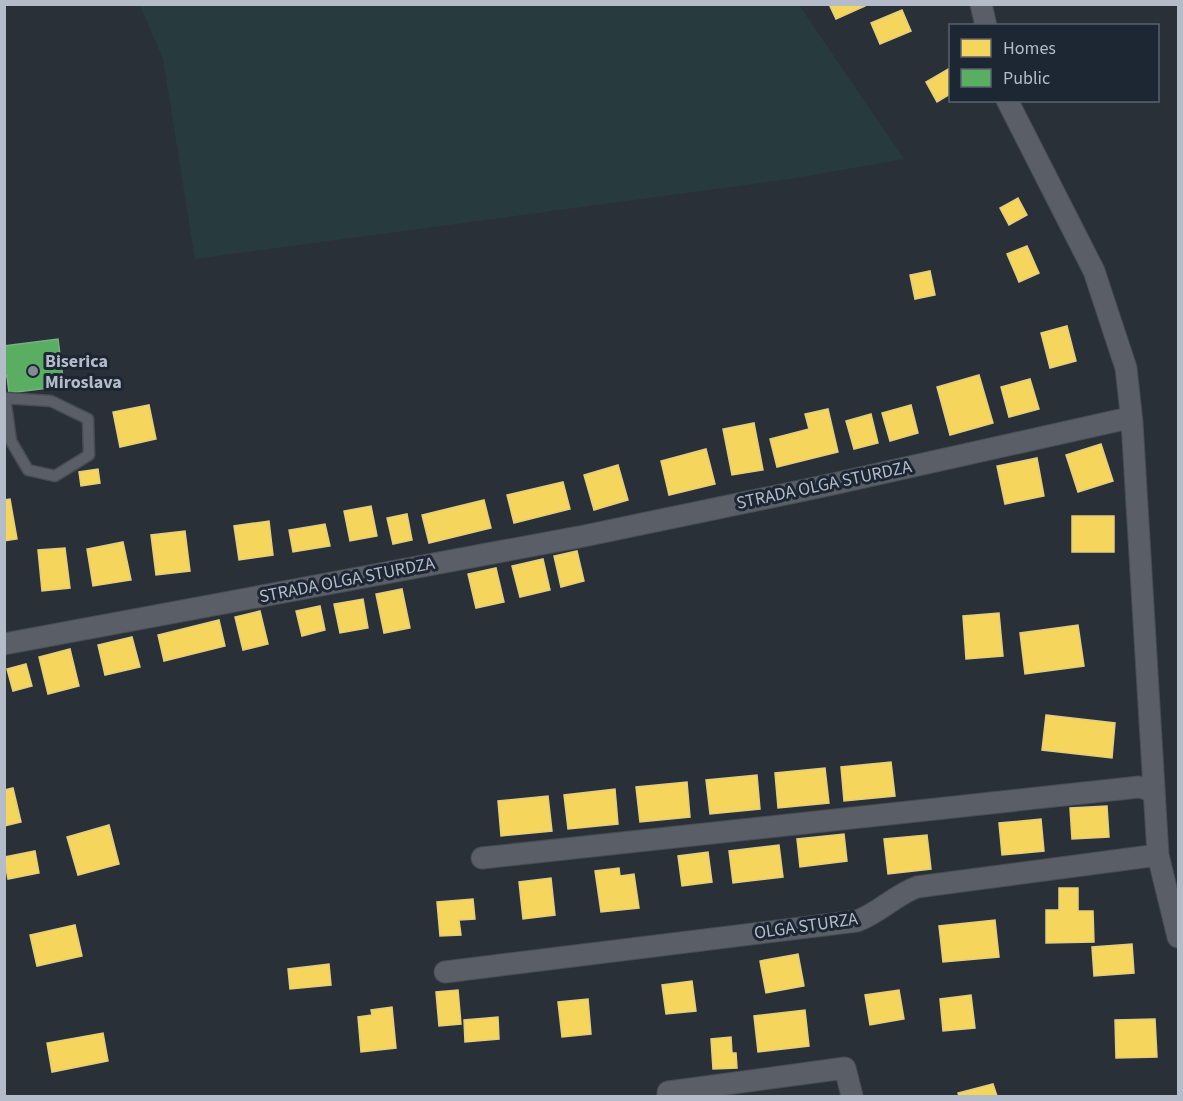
<svg xmlns="http://www.w3.org/2000/svg" width="1183" height="1101" viewBox="0 0 1183 1101" font-family="'Source Sans 3',sans-serif">
<rect width="100%" height="100%" fill="#2a3038"/>
<path fill="#273a3e" d="M140,5H799L904,159L790,179L195,259L163,59Z"/>
<path fill="#f6d55c" stroke="#e2ce7d" stroke-width="1.5" d="M829,4H865V6L836,19Z
M902,10L911,31L880,44L871,23Z
M950,68V94L937,102L926,82Z
M1018,198L1027,215L1009,225L1000,208Z
M1027,246L1039,273L1019,282L1007,254Z
M930,271L935,295L915,299L910,275Z
M1067,326L1076,361L1050,368L1041,333Z
M979,375L993,423L950,435L937,387Z
M1030,379L1039,409L1009,417L1001,387Z
M149,405L156,439L120,447L113,412Z
M911,405L918,433L890,441L882,413Z
M828,409L838,452L777,467L770,439L809,429L805,414Z
M871,414L878,443L854,449L846,421Z
M754,423L763,470L732,475L723,429Z
M1101,444L1113,481L1078,492L1066,455Z
M706,449L715,484L669,495L661,461Z
M1037,458L1044,496L1005,504L997,466Z
M618,465L628,500L594,510L584,475Z
M98,469L100,483L81,486L79,472Z
M563,482L570,509L514,523L507,495Z
M10,499L17,539L4,541V500Z
M484,500L491,528L429,543L422,515Z
M371,506L377,536L350,541L344,511Z
M407,514L412,540L393,544L387,518Z
M1072,516H1114V552H1072Z
M269,521L273,555L239,560L234,526Z
M325,524L330,546L293,552L289,530Z
M185,531L190,571L156,575L151,535Z
M123,542L131,580L93,586L87,549Z
M65,548L70,588L42,591L38,550Z
M577,551L584,581L561,587L554,556Z
M543,559L550,590L520,597L512,566Z
M496,568L504,602L476,608L468,574Z
M402,589L410,628L384,633L376,594Z
M363,599L368,628L340,633L334,604Z
M320,606L325,630L302,636L296,611Z
M260,611L268,644L243,650L235,617Z
M999,613L1003,656L966,659L963,616Z
M219,620L225,646L164,661L158,635Z
M1078,625L1084,666L1025,674L1020,633Z
M132,637L140,667L105,675L98,645Z
M70,649L79,686L48,694L39,657Z
M26,664L32,686L13,691L7,669Z
M1046,715L1115,723L1112,758L1042,750Z
M891,762L895,796L844,801L841,767Z
M825,768L829,803L778,808L775,773Z
M757,775L760,809L710,814L706,780Z
M687,782L690,817L640,822L636,787Z
M13,788L21,822L4,826V790Z
M615,789L618,824L568,829L564,795Z
M548,796L552,831L501,836L498,801Z
M1107,806L1109,837L1072,839L1070,808Z
M1041,819L1044,851L1002,855L999,823Z
M109,825L119,864L78,875L67,837Z
M844,834L847,861L800,867L797,839Z
M927,835L931,869L888,874L884,839Z
M779,845L783,877L733,883L729,851Z
M35,851L39,873L8,879L4,857Z
M708,852L712,882L682,886L678,856Z
M619,868L620,876L634,874L639,908L601,912L595,871Z
M551,878L555,915L523,919L519,882Z
M1059,888H1078V911H1093L1094,942L1046,943V910H1059Z
M473,899L475,919L459,920L461,935L440,936L437,902Z
M995,920L999,957L943,962L939,926Z
M75,925L82,956L37,966L30,935Z
M1132,944L1134,973L1094,976L1092,947Z
M798,954L804,986L766,993L760,961Z
M329,964L331,985L290,989L288,969Z
M692,981L696,1011L666,1014L662,985Z
M458,990L461,1024L439,1026L436,992Z
M899,990L904,1019L870,1025L865,995Z
M971,995L975,1028L943,1031L940,999Z
M588,999L591,1034L562,1037L558,1002Z
M392,1007L396,1048L361,1052L358,1017L372,1015L371,1010Z
M805,1010L809,1046L758,1052L754,1016Z
M498,1017L499,1039L465,1042L464,1020Z
M1155,1019L1157,1057L1116,1058L1115,1020Z
M103,1033L108,1061L52,1072L47,1043Z
M731,1037L732,1053H736L737,1068L713,1069L711,1039Z
M993,1084L997,1096H959L958,1093Z"/>
<path fill="#5aae61" stroke="#75b280" stroke-width="1.5" d="M58,339L64,386L9,393L7,376L4,377V346Z"/>
<g fill="none" stroke-linecap="round" stroke-linejoin="round">
<g stroke="#484c53" stroke-width="13">
<path id="lane" d="M4,398L51,401L88,419L89,455L55,476L28,470L11,441L5,398"/>
</g>
<g stroke="#484c53" stroke-width="23">
<path id="street" d="M981,4L986,26
M1007,100L1094,271L1126,368L1132,422L1158,855L1178,937
M4,644L584,536L824,486L1120,420L1132,422
M482,858L1139,787L1153,791
M445,972L857,921C879,913 895,895 917,887L1158,855
M668,1096V1092L845,1068L852,1096"/>
</g>
<use href="#lane" stroke="#5a5e66" stroke-width="10"/>
<use href="#street" stroke="#5a5e66" stroke-width="21"/>
</g>
<circle fill="#848b96" stroke="#1d2633" stroke-width="2" cx="33" cy="371" r="6"/>
<g text-anchor="middle" dominant-baseline="central" stroke-width="6" stroke-linejoin="round" paint-order="stroke">
<g font-size="18" font-weight="bold" fill="#b4bcc9" stroke="#1d2633" text-anchor="start">
<text x="45" y="361">Biserica<tspan x="45" dy="21">Miroslava</tspan></text>
</g>
<g font-size="18" fill="#b4bcc9" stroke="#1d2633">
<text transform="translate(824 485) rotate(-12)">STRADA OLGA STURDZA</text>
<text transform="translate(347 580) rotate(-11)">STRADA OLGA STURDZA</text>
<text transform="translate(806 926) rotate(-8)">OLGA STURZA</text>
</g>
</g>
<rect width="1183" height="1101" fill="none" stroke="#b4bcc9" stroke-width="12"/>
<rect x="949" y="24" width="210" height="78" fill="#1d2633" stroke="#59626f" stroke-width="1.5"/>
<rect x="961" y="39" width="30" height="18" fill="#f6d55c" stroke="#59626f" stroke-width="1.5"/>
<text x="1003" y="54" font-size="18" fill="#b4bcc9">Homes</text>
<rect x="961" y="69" width="30" height="18" fill="#5aae61" stroke="#59626f" stroke-width="1.5"/>
<text x="1003" y="84" font-size="18" fill="#b4bcc9">Public</text>
</svg>
